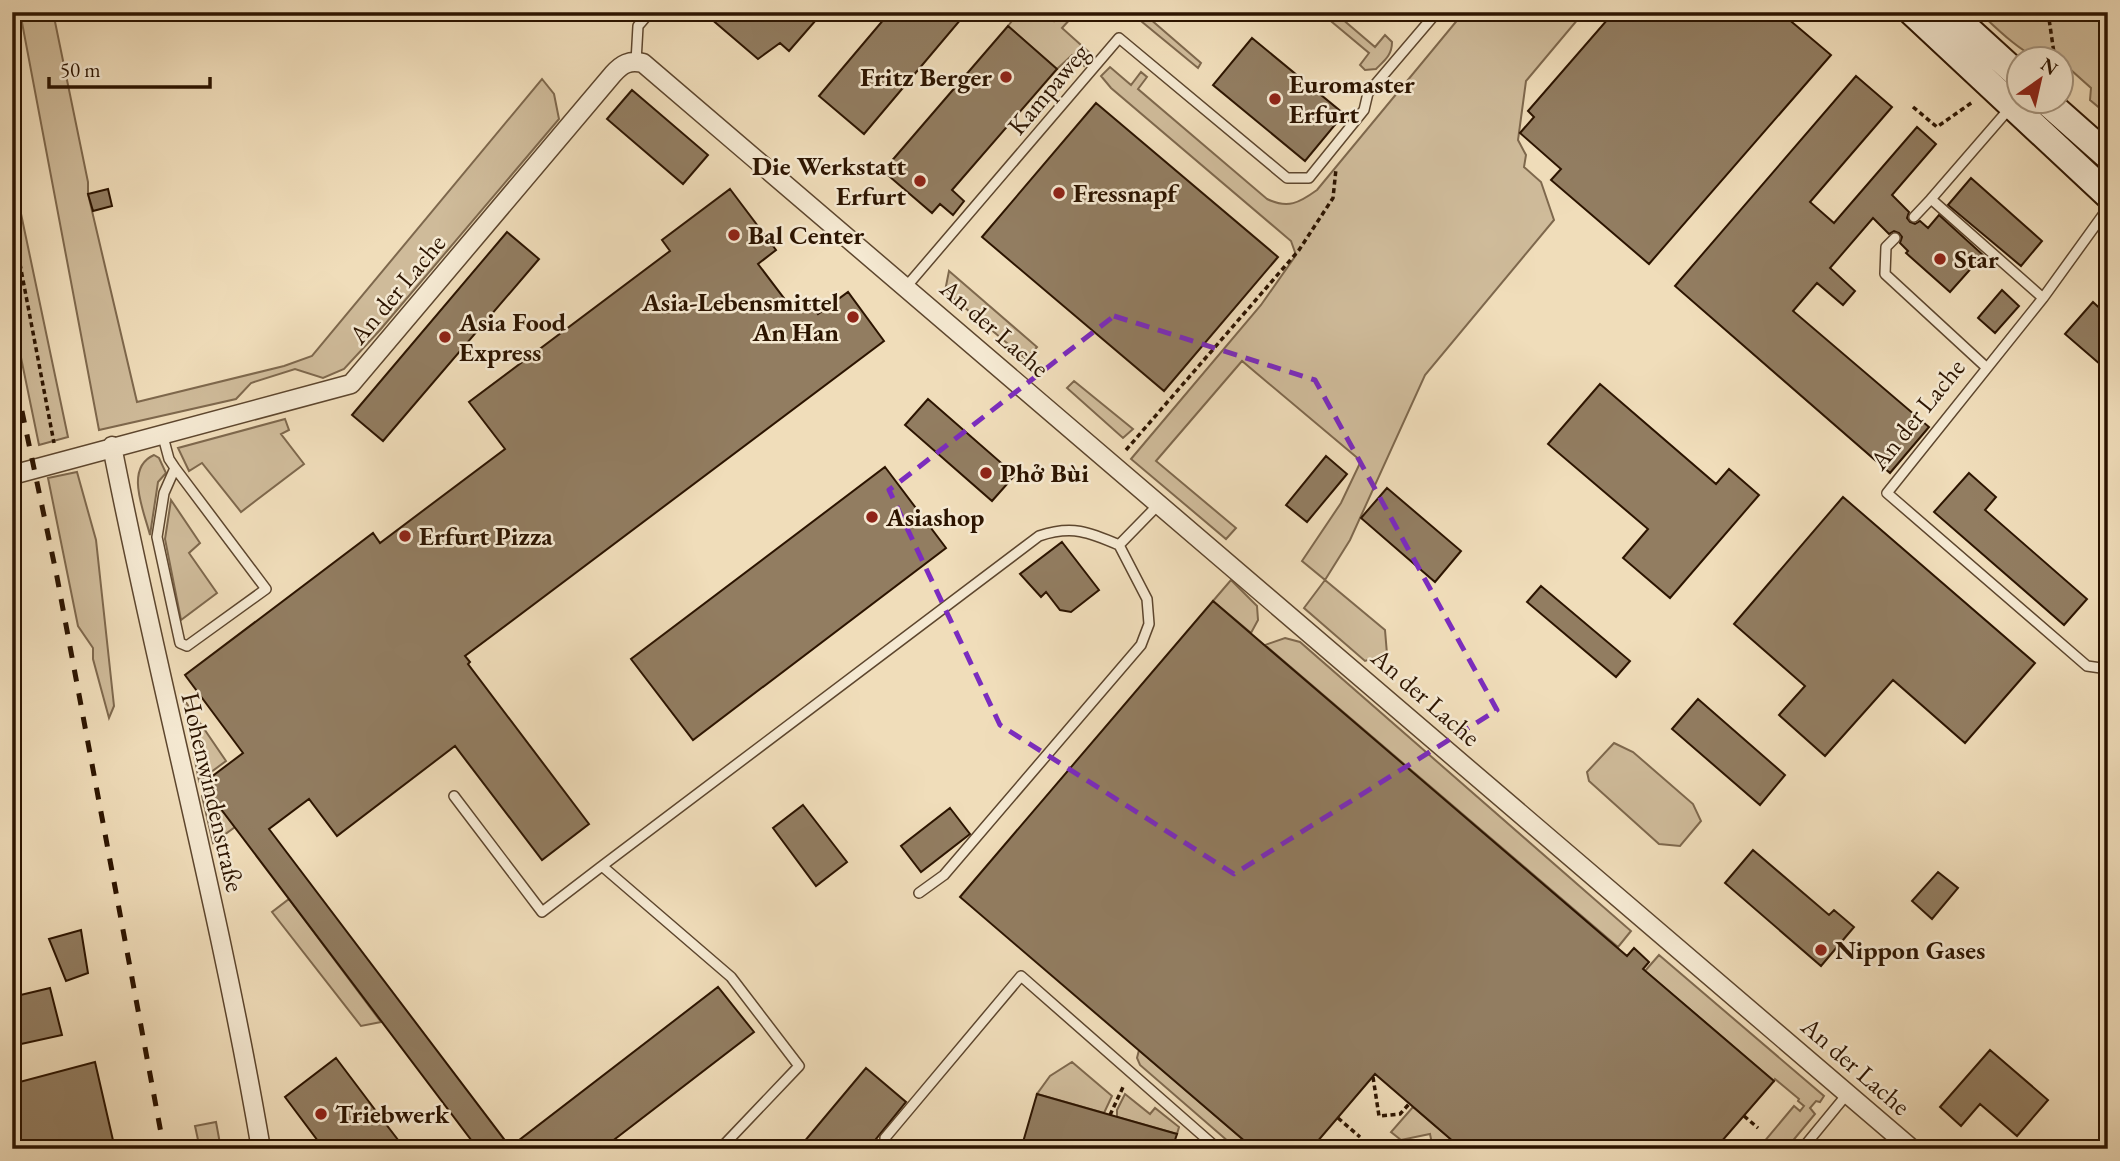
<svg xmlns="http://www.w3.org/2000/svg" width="2120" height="1161" viewBox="0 0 2120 1161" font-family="'EB Garamond',serif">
<rect width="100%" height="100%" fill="#f0ddba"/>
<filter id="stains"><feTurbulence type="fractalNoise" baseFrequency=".00286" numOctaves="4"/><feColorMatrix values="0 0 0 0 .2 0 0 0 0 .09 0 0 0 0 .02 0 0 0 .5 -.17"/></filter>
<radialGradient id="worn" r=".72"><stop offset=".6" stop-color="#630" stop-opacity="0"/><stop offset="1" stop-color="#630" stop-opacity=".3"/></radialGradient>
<path fill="#cfbb9a" stroke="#7e684d" stroke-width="2" d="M20,12H53L88,182V194L137,402L284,366L312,356L542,79L554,94L559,119L380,330L344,369L323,378L295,369L251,383L236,399L99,430Z
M1010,12H1043L1054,21L1062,12H1069L1073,16L1062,28L1091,54L1084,66L1072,55L1057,69L1008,26L1015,17Z
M1130,12H1142L1201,63L1198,68Z
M1320,12H1334L1375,47L1385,35L1392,42C1392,55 1385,60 1376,69L1365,70L1360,65L1369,53Z
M1464,12H1584L1526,81L1518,140L1526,155L1524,167L1541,182L1554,220L1425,375L1350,540L1325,580L1385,630L1387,654L1365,661L1304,608L1325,580L1302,561L1341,503L1361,461L1242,361L1156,461L1236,528L1226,539L1131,459L1261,305L1296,255L1291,241L1111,88L1101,76L1110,67L1131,85L1141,72L1147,77L1138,89L1267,199C1288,209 1299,203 1317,190Z
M1979,12H2090L2108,28V115L2090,100L2091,88L2072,71L2063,74L2061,73L2060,60C2055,60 2048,61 2043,60C2023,55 1994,26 1979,12Z
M12,171L68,437L39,445L12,314Z
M949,271L1037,347L1026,359L945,291Z
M1074,381L1133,429L1123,438L1067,388Z
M285,419L289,430L281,434L304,464L241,512L202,463L189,471L178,448Z
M154,455L159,458L166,473L158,482L150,535C144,511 124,468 154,455Z
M77,472L96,540L114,706L109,718L93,659V648L78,626L48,478Z
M171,500L200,543L189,553L217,593L181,620L165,539Z
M1231,580L1257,606L1258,620L1251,633L1213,601Z
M1285,638L1300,642L1631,931L1618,947L1265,645Z
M183,698L226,761L199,781Z
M1614,743L1633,752L1693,804L1701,821L1680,846L1659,844L1589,781L1587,772Z
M208,792L235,827L213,843L202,796Z
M289,899L381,1022L361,1026L272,912Z
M1659,955L1824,1096L1820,1102L1816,1101L1810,1108L1815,1114L1786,1149H1758L1794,1106L1800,1111L1804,1106L1798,1101L1799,1099L1775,1079L1774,1081L1645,971Z
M1139,1050L1254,1149H1237L1140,1065L1137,1058Z
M1072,1062L1112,1096L1104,1113L1037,1094L1050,1076Z
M1125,1094L1150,1114L1155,1108L1179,1127L1177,1134L1117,1117V1110Z
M1413,1107L1459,1146L1457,1149H1433L1430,1134L1401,1140L1391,1132Z
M216,1122L221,1149H200L195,1126Z"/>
<path fill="#927d61" stroke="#2c1400" stroke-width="2" d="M703,12H823L789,51L780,43L758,59Z
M890,12H967L864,134L819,96Z
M1614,12H1780L1831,55L1649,264L1551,180L1561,169L1520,133L1534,117L1528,111Z
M1008,26L1057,69L952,190L964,201L953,215L940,204L932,213L883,171Z
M1252,38L1344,114L1305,161L1213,85Z
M1856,76L1892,107L1810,202L1834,223L1917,127L1936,144L1892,195L1909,212L1907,218L1910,222L1915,224L1920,221L1928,228L1939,215L1983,255L1950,292L1906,253L1908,251L1900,243L1902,237L1899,233L1894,231L1889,234L1873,218L1830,268L1855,291L1843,305L1817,283L1793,311L1929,427L1890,473L1675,286Z
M632,90L708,155L683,184L607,119Z
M1096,103L1278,257L1164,391L982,237Z
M1971,178L2042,241L2021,266L1948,205Z
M108,189L112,206L93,211L88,194Z
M730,189L776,250L758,264L793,310L807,299L818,314L848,292L884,341L465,656L470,662L468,664L589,824L542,860L455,746L337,836L309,799L269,829L510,1147L718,987L754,1032L602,1149H478L202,784L243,753L185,675L373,533L380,543L505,449L469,402L670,251L662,240Z
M507,232L539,259L383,441L352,415Z
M2002,290L2019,306L1995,333L1978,318Z
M2093,302L2108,316V371L2065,334Z
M1600,384L1716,484L1729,469L1759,495L1670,598L1623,558L1648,529L1548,444Z
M928,399L1015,475L992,501L905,425Z
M1326,456L1347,474L1307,522L1286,505Z
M885,467L946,548L693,740L631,659Z
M1969,473L1996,497L1985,510L2087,599L2064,625L1934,512Z
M1387,488L1461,551L1435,582L1361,518Z
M1843,497L2035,663L1965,743L1893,680L1825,756L1779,715L1805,686L1734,624Z
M1062,542L1099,590L1071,612L1060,610L1046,592L1041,597L1020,574Z
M1541,586L1630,661L1616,677L1527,602Z
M1213,601L1627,956L1634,948L1649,962L1643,969L1774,1081L1715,1149H1462L1375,1074L1311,1149H1254L960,897Z
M1698,699L1785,775L1760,805L1672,729Z
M803,805L847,862L816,886L773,828Z
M950,808L970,834L921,872L901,846Z
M1753,850L1829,915L1834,910L1854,927L1821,966L1725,883Z
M1938,872L1958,888L1932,919L1912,901Z
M81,930L88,973L66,981L49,939Z
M50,988L62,1035L12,1046V997Z
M1990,1050L2048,1100L2017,1136L1980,1104L1961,1126L1940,1107Z
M336,1058L382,1119L405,1149H324L285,1097Z
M95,1062L115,1149H12V1084Z
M866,1068L906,1102L868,1149H798Z
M1037,1094L1177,1134L1172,1149H1021Z"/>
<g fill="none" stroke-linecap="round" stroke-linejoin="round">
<g stroke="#5d462e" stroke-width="12">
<path id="lane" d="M636,62L638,26L650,12
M2009,109L1931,199L2043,298
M2108,208L2043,298L1887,493L2087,666L2108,669
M1914,217L1931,199
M1895,238L1886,247L1885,274L1987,368
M906,287L1119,38L1287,178H1309L1364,110L1368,93L1437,12
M162,433L169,459L175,468L266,589L187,646L180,643L157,537L164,493L175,468
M454,796L542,912L602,866
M919,893L944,875L1141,645L1149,624L1147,599L1119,545
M720,1149L799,1066L731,977L602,866L1039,536C1072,525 1089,532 1119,545L1159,504
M886,1149L885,1138L1021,976L1218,1149
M1802,1149L1848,1093"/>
</g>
<g stroke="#5d462e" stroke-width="21">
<path id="street" d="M112,446C158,681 221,913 261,1149
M12,475L351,384L613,74C622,64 629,60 643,63L1912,1149"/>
</g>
<g stroke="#2c1400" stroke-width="30">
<path id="secondary" d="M1912,12L2108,195
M1945,12L1961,23L2018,75
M2047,102L2108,156"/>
</g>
<path stroke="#2c1400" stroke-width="3.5" stroke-dasharray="5 3.5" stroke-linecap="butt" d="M2048,12L2055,60
M2099,12L2108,20
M1913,107L1937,127L1974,101
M12,222L54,443
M1126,450L1299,250L1333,198L1336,169
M1373,1077L1379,1116L1400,1114L1409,1104
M1110,1115L1124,1085
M1744,1116L1758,1128
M1338,1118L1360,1137"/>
<use href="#lane" stroke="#f5e9d2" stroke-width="9"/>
<use href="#street" stroke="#f5e9d2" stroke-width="18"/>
<use href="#secondary" stroke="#f5e9d2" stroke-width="26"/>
<path stroke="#2c1400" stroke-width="5" stroke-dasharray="12 12" stroke-linecap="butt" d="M12,364L57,577L164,1149"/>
</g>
<path fill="none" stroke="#7b2cbf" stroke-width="5" stroke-dasharray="14 9" stroke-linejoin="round" d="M1114,316L1315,380L1497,710L1234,874L1000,725L889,490Z"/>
<g fill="#8f2418" stroke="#f5e9d2" stroke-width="2.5">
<circle cx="1006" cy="77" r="7"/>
<circle cx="1275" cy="99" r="7"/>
<circle cx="920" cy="181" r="7"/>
<circle cx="1059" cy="193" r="7"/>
<circle cx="734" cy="235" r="7"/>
<circle cx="1940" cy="259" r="7"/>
<circle cx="853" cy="317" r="7"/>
<circle cx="445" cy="337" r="7"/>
<circle cx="986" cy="473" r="7"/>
<circle cx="872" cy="517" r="7"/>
<circle cx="405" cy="536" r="7"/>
<circle cx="1821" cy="950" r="7"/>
<circle cx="321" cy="1114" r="7"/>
</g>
<g text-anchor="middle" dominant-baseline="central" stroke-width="5" stroke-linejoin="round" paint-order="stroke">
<g font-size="26" font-weight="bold" fill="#2c1400" stroke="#f5e9d2" text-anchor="start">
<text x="992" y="77" text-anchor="end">Fritz Berger</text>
<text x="1289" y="84">Euromaster<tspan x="1289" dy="30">Erfurt</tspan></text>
<text x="906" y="166" text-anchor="end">Die Werkstatt<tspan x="906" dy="30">Erfurt</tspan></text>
<text x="1073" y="193">Fressnapf</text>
<text x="748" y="235">Bal Center</text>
<text x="1954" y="259">Star</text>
<text x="839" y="302" text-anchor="end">Asia-Lebensmittel<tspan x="839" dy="30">An Han</tspan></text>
<text x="459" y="322">Asia Food<tspan x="459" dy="30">Express</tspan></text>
<text x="1000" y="473">Phở Bùi</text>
<text x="886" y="517">Asiashop</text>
<text x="419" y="536">Erfurt Pizza</text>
<text x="1835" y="950">Nippon Gases</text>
<text x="335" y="1114">Triebwerk</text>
</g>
<g font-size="26" fill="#2c1400" stroke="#f5e9d2">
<text transform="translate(1048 89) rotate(-50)">Kampaweg</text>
<text transform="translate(397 289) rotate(-50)">An der Lache</text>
<text transform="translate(995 328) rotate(41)">An der Lache</text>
<text transform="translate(1917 414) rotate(-51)">An der Lache</text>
<text transform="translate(1426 697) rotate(41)">An der Lache</text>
<text transform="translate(213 792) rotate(77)">Hohenwindenstraße</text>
<text transform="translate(1856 1066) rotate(41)">An der Lache</text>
</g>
</g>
<rect width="2120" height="1161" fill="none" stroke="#f0ddba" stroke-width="42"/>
<rect x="14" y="14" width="2092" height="1133" fill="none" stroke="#2c1400" stroke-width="3.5"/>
<rect x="21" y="21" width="2078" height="1119" fill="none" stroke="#2c1400" stroke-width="2"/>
<g transform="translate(2040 80) rotate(34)"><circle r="33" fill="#f5e9d2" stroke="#a5947e" stroke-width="2"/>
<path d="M0-5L12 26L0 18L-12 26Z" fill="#8f2418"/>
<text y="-10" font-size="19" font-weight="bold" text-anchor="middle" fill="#2c1400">N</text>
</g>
<path d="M49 77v10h161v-10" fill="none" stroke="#2c1400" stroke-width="3.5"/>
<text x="60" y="77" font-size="21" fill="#2c1400" stroke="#f5e9d2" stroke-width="5" paint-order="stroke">50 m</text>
<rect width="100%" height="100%" filter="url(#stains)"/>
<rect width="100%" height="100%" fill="url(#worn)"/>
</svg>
